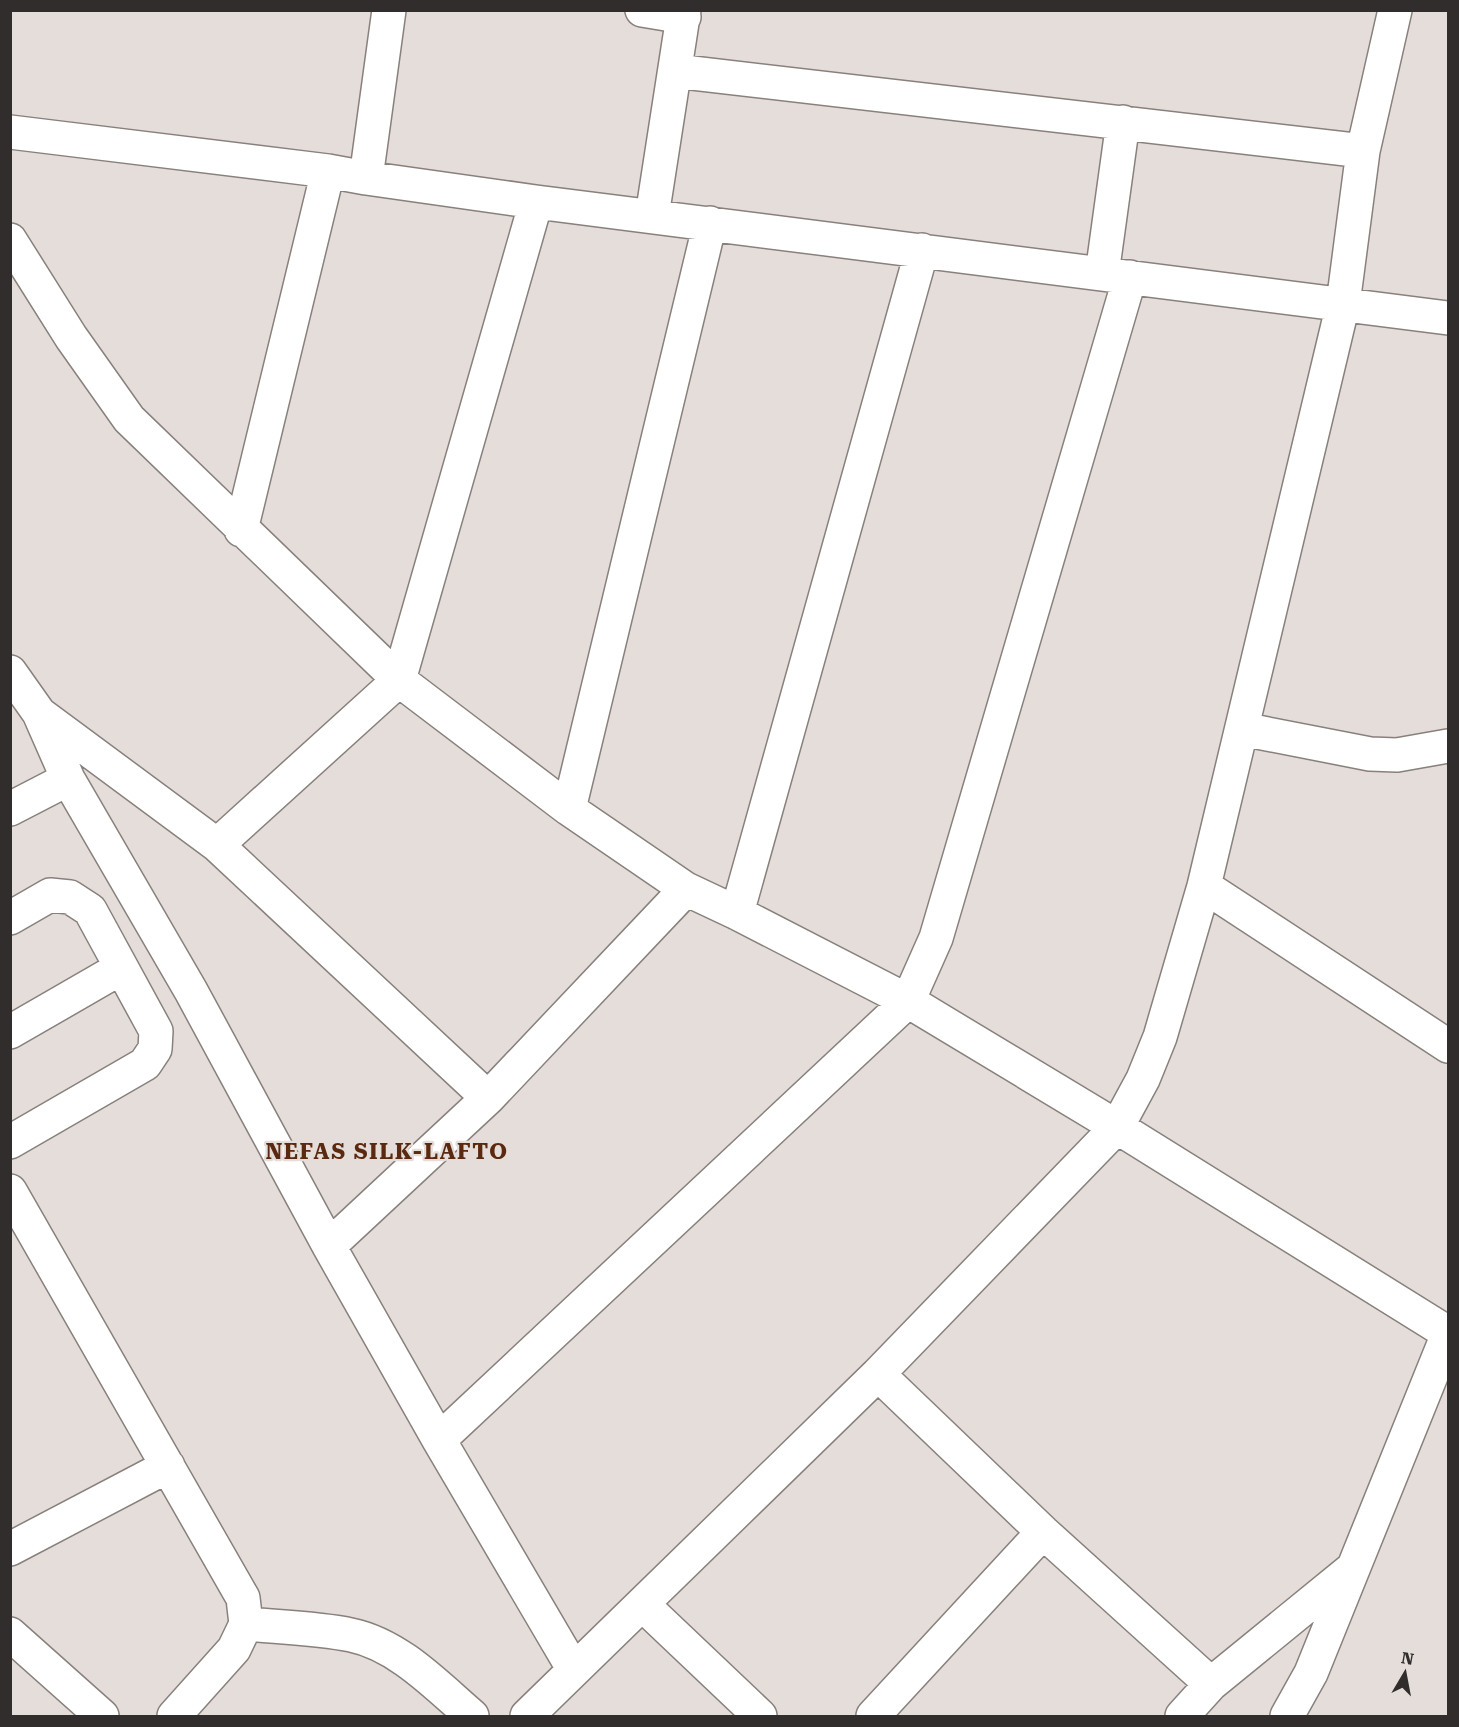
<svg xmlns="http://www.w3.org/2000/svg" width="1459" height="1727" viewBox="0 0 1459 1727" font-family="'Roboto Serif',serif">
<rect width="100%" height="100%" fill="#e5ddd9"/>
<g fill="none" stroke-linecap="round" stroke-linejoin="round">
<g stroke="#88807c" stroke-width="36">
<path id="minor" d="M642,10L684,17
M675,71L1363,151
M10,132L328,171
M366,178L389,10
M652,216L684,10
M10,240L71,337L129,419L399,680L569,809L686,889L737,913L908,1001L1117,1127L1448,1333
M1102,274L1123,122
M241,530L328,171L366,178L536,202L1448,318
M10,672L39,713L68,779L191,991L329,1246L439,1440L574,1670
M40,714L217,845
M1242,729L1370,754L1397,755L1448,746
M10,809L68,779
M569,809L710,223
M1204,886L1448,1046
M737,913L922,250
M10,918L50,895L70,897L90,910L156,1031L155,1049L145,1064L10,1142
M10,1032L121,968
M488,1098L217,845L399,680L536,202
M10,1191L243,1598L246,1624L234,1649L174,1716
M329,1246L488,1098L686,889
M878,1374L1043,1532L1211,1684
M439,1440L908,1001L936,938L1130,277
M10,1549L168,1466
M642,1604L760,1716
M246,1624C279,1627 319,1628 351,1635C399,1645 437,1686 472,1716
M10,1634L102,1716
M527,1716L878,1374L1117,1127L1143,1079L1160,1037L1204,886L1343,304L1363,151L1395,10
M873,1716L1043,1532
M1182,1716L1211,1684L1352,1569
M1287,1716L1311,1673L1448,1334"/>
</g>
<use href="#minor" stroke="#fff" stroke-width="33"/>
</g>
<g text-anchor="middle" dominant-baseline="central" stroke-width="4.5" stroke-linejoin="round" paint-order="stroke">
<g font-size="22" font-weight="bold" letter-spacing="1.5" fill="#5a2910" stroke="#e5ddd9">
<text x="387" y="1151">NEFAS SILK-LAFTO</text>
</g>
</g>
<rect width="1459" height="1727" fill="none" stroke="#302d2c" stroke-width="24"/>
<g transform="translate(1405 1673) rotate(10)" stroke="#e5ddd9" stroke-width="4.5" paint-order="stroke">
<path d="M0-4.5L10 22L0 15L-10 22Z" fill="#302d2c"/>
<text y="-9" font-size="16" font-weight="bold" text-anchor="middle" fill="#302d2c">N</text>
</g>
</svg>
